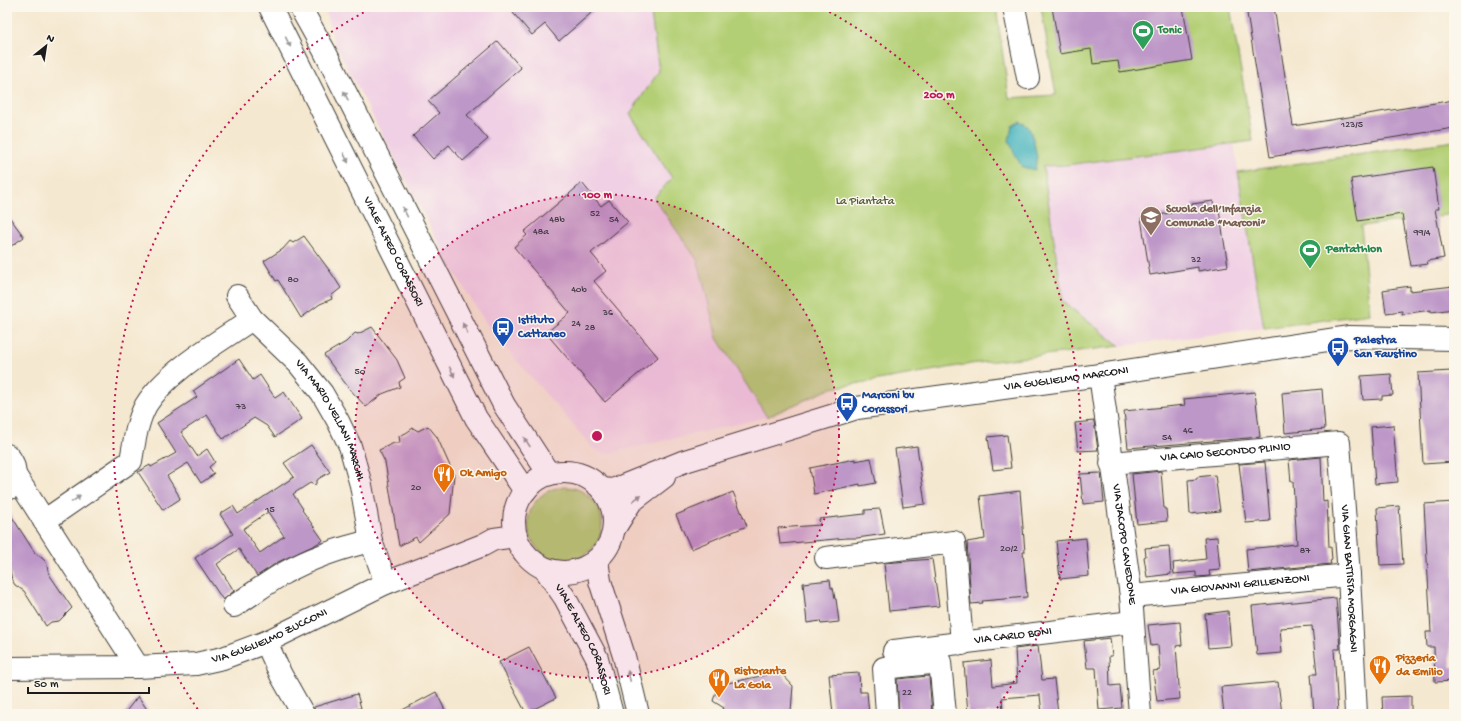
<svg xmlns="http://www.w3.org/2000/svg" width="1461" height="721" viewBox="0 0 1461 721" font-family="'Gochi Hand',sans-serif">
<rect width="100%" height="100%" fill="#fbf7ec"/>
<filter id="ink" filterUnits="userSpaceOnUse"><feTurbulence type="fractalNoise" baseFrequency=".025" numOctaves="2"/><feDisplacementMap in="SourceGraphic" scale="8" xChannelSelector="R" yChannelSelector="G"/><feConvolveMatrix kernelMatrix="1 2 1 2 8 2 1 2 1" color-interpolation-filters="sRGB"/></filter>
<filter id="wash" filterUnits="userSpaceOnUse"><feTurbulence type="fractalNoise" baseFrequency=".012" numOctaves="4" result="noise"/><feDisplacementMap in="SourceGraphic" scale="16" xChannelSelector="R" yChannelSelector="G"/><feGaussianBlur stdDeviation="0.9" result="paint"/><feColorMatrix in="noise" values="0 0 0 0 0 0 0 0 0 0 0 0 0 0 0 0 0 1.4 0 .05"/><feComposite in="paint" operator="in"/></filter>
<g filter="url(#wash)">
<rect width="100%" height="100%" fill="#f5e8d0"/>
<path fill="#f0d0e4" d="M324,7H650L659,71L630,114L672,178L654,198L698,261L717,338L767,417L606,454L594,449L491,331L450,265L334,42Z
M1234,144L1264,328L1120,346L1063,302L1043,166L1066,165Z"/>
<path fill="#b3cf75" stroke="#687648" d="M650,7H996L1009,98L1056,95L1041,7H1230L1253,141L1066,165L1043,166L1063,302L1120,346L970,364L832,388L767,417L717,338L698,261L654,198L672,178L630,114L659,71Z
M1454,141V214L1361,226L1370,314L1264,328L1238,172Z
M528 524a37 37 0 1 1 74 0a37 37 0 1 1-74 0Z"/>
<path fill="#43b3bd" stroke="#30686c" d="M1020,121L1029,127L1034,142L1037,157L1035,170L1022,167L1014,153L1009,140L1012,126Z"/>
<g id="blocks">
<path fill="#bd97c8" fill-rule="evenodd" d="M508,7H598L559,41L545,24L532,35Z
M1052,7H1183L1192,60L1120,72L1118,61L1093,64L1091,49L1060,54Z
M1246,7H1274L1293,126L1454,100V128L1270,157Z
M498,41L521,68L467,115L488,139L463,161L449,145L433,159L413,136L439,113L428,101Z
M1433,167L1439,209H1435L1444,258L1427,261L1428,264L1411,266L1402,214L1358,221L1351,179Z
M582,183L601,206L609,200L628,222L591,253L606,271L594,281L658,357L605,402L546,333L570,313L514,247L527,235L524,232Z
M1213,201L1214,211L1219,210L1228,266L1198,271V267L1150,275L1141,218L1193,209L1192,204Z
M7,214L24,237L7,249Z
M304,236L332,274L341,288L331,296L332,299L320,304L301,318L278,280L276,281L264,261L283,249L290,241L293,243Z
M1410,286V291L1454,286V309L1431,312V310L1402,314V311L1386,313L1383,290Z
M372,327L397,360L405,378L399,382L400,387L382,394L366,407L348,387L324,355L346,342L355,333L358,334Z
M239,359L253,380L260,375L275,398L284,392L302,419L275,437L267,426L254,418L223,439L207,415L181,432L197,456L207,449L215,462L209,467L214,474L201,483L188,463L167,476L178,494L180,499L163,510L138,472L150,465L151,467L176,453L157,423L197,397L193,391Z
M1451,371L1454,418V462L1423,464L1418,373Z
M1391,374L1393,395L1382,396V399L1363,400L1361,376Z
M1322,389L1325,429L1285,433L1282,393Z
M1255,392L1260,437L1128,448L1124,411L1185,405L1184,399Z
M1094,421L1098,450L1078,451L1075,423Z
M1393,425L1398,482L1375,484L1371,427Z
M428,426L437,437L454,475L450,514L419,542L416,537L399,546L385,462L379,450L394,443H400L399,436L406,433L413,428L418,431Z
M1007,435L1011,468L993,470L988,437Z
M311,445L330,472L318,479L315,485L310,483L293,494L303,509L302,510L323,540L315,545L278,562L257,576L239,549L217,564L234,591L223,600L195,558L211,547L212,548L233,534L220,514L233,506L238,514L294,477L284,463ZM268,512L284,536L260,553L243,529Z
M917,446L925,504L903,507L895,449Z
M1321,457L1323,502L1327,501L1329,547H1331L1332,560L1330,561L1331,564L1248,572L1246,549L1297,544L1293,482H1291L1289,460Z
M871,458L876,483L860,486V484L814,494L810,468L855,459V461Z
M1265,462L1270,521L1246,523L1239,464Z
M1161,471L1164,509H1166L1167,521L1137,524L1132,474Z
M1101,473L1104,502L1083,504L1080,474Z
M1215,475L1220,511L1190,514L1188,480L1197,479V477Z
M1020,491L1025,552H1023L1027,597L982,601L983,603L971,604L967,542L985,539L980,496Z
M733,492L747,526L691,549L676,515Z
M1454,502V639L1450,640L1451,667H1454V681L1435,682L1434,647H1427L1426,632H1431L1424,504Z
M1399,506L1403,564L1380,565L1377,508Z
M7,509L35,553L42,558L46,562L49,574L72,608L59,621L51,622L46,626L24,591L15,585L12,580L10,570L7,565Z
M880,509L885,534L857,538H847L780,544L778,528L820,525L819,519L865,514V510Z
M1217,537L1220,570L1209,571L1210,576L1196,577V572L1174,574L1173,563L1206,559L1204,538Z
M1086,538L1089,576L1060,579L1056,541Z
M1169,546L1171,574L1147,577L1144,557L1146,556L1145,548Z
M932,559L939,606L889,611L884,563Z
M830,580L831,588H833L835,599H836L839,622L821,624L820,621L807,623L803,583Z
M1336,598L1340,649H1334L1338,714H1314L1311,674H1317L1312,626L1280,628L1282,653L1257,655L1252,606Z
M1228,611L1231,646L1208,648L1205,614Z
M1180,622L1182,645L1176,646L1180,699L1157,701L1153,671L1160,670L1158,645L1151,646L1148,625Z
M1110,638L1112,656H1109L1110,686L1120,685L1122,708L1099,710L1096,668H1087L1084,641Z
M1038,646L1042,680L1054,679L1058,714H1042L1040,695L1002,698L1003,712L968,714L964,663L991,660L993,686L1017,683L1015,649Z
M529,647L556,698L526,713L499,662Z
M780,672L793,686L791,711L777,714H720L724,708L713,701L718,685Z
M859,673L860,692H867L869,714H833L829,675Z
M929,676L932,714H899L897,679Z
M1278,682L1282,714H1224L1221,687Z
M436,692L447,714H395Z
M357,694L361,708L354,710L356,714H315L314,707Z
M138,696L150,714H124Z
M1411,696V714H1383L1382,697Z"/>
</g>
</g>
<g filter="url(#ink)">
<use href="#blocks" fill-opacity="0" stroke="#3d3b37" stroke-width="1"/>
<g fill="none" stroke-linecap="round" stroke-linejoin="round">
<g stroke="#3d3b37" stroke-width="24">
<g id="minor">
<path id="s1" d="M270,7L476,418L525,491"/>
<path d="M300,7L324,50L504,405L549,474"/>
<path d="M1014,7L1028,78"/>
<path id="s2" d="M237,296L252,319L298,363L322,393L338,421L350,446L361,485L371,541L386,583"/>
<path id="s3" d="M1100,375L1131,596L1140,714"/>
<path d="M7,455C17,465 16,477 10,488"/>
<path id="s4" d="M1111,463L1339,443L1349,575L1356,714"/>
<circle cx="564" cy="522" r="50"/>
<path d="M15,475L138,667"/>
<path id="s5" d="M602,489L613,490L685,461L857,408L1100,375L1348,337L1454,339"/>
<path d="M44,521L131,461C134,443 137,421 146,405C167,371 219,342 252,319"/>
<path d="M614,529L631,502L664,477"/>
<path d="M826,558L954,542L962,644"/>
<path d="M597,560L600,581L624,656L638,714"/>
<path id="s6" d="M545,569L565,598L597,658L612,714"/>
<path id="s7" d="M1131,596L1349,575"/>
<path d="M234,606C251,595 267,583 284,573C311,558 340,548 371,541"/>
<path d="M266,642L281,675L303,714"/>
<path id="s8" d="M894,651L1132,622"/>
<path id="s9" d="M7,668L138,667L196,664L223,658L266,642L386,583L483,545L494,539L516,536"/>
<path d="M887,714L884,668L940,662L945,714"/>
</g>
</g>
<use href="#minor" stroke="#fff" stroke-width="22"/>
</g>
<defs><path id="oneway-solid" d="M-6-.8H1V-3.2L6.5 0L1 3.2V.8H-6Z"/></defs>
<g fill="#999">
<use href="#oneway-solid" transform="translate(288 42) rotate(63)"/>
<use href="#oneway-solid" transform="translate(346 96) rotate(-116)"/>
<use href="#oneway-solid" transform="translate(346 158) rotate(63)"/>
<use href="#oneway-solid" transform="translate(405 212) rotate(-117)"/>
<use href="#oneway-solid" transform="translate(465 328) rotate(-117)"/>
<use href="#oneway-solid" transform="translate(452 372) rotate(63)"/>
<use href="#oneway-solid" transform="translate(527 442) rotate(-123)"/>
<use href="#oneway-solid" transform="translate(637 498) rotate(-37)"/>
<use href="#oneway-solid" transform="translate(76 499) rotate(-35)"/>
<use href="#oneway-solid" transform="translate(629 676) rotate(-104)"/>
</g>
</g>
<circle cx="597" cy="436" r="242" fill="#c2185b" fill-opacity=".12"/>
<g fill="none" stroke="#c2185b" stroke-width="2" stroke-dasharray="2 4">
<circle cx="597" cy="436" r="242"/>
<path d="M201 714A484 484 0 0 1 370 9M824 9A484 484 0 0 1 993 714"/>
</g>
<defs>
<g id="stadium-pin" transform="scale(1.15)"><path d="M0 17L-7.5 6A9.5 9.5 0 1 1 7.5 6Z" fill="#2e9e5b" stroke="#fbf7ec"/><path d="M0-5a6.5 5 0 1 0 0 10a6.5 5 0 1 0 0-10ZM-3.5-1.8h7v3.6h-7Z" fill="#fff"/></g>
<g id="school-pin" transform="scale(1.15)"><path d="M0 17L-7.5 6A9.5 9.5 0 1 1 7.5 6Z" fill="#8d6e63" stroke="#fbf7ec"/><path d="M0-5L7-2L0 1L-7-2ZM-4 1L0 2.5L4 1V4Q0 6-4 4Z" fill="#fff"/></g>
<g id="bus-pin" transform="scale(1.15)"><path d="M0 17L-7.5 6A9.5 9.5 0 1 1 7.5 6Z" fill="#1a4fb4" stroke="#fbf7ec"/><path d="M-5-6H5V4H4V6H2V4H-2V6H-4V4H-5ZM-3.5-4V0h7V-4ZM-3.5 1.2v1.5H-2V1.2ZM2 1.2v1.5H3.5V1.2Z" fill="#fff"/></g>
<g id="restaurant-pin" transform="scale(1.15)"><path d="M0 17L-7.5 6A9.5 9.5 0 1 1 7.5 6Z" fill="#e8710a" stroke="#fbf7ec"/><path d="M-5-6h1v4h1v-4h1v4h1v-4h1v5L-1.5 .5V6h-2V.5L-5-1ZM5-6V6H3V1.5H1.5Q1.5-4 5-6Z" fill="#fff"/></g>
</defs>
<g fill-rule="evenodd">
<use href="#stadium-pin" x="1143" y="31"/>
<use href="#school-pin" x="1151" y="217"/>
<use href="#stadium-pin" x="1310" y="250"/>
<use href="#bus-pin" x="503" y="328"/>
<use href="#bus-pin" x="1338" y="348"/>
<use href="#bus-pin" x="847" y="403"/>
<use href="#restaurant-pin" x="444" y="474"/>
<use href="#restaurant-pin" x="1380" y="666"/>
<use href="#restaurant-pin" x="719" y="679"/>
</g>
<g text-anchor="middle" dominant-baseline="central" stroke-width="3" stroke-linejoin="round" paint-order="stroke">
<g font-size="10" fill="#443b47">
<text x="1352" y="125">123/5</text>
<text x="595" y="214">52</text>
<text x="557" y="220">48b</text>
<text x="614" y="220">54</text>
<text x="541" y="232">48a</text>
<text x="1422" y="233">99/4</text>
<text x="1196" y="260">32</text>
<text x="293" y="280">80</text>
<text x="579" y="290">40b</text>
<text x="608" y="313">36</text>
<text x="576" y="324">24</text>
<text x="590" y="328">28</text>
<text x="360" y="372">50</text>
<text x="241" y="407">73</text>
<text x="1188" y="431">46</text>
<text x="1167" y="438">54</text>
<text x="416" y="488">20</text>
<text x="270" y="510">15</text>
<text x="1009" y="549">20/2</text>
<text x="1305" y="551">87</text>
<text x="907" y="693">22</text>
</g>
<g font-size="12" font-weight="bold" fill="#27864d" stroke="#fbf7ec" text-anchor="start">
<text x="1158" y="31">Tonic</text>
<text x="1326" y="250">Pentathlon</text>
</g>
<g font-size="12" fill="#515b3b" stroke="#fbf7ec">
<text x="865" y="202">La Piantata</text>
</g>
<g font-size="12" font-weight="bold" fill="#785e54" stroke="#fbf7ec" text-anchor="start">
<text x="1166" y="210">Scuola dell’Infanzia<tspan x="1166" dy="14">Comunale “Marconi”</tspan></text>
</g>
<g font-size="12" fill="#1c1c1c" stroke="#fbf7ec">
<text stroke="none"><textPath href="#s1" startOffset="274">VIALE ALFEO CORASSORI</textPath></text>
<text stroke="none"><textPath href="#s5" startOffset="480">VIA GUGLIELMO MARCONI</textPath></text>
<text stroke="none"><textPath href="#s2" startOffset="157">VIA MARIO VELLANI MARCHI</textPath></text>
<text stroke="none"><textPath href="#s4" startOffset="115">VIA CAIO SECONDO PLINIO</textPath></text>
<text stroke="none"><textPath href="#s3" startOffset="171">VIA JACOPO CAVEDONE</textPath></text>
<text stroke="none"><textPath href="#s4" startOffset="365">VIA GIAN BATTISTA MORGAGNI</textPath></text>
<text stroke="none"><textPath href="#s7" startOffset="110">VIA GIOVANNI GRILLENZONI</textPath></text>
<text stroke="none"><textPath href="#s9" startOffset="268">VIA GUGLIELMO ZUCCONI</textPath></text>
<text stroke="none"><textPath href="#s8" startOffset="120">VIA CARLO BONI</textPath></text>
<text stroke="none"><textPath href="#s6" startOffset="81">VIALE ALFEO CORASSORI</textPath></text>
</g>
<g font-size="12" font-weight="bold" fill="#164399" stroke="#fbf7ec" text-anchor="start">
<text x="518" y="321">Istituto<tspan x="518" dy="14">Cattaneo</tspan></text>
<text x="1354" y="341">Palestra<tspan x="1354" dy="14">San Faustino</tspan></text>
<text x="862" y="396">Marconi bv<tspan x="862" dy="14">Corassori</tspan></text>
</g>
<g font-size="12" font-weight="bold" fill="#c56008" stroke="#fbf7ec" text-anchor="start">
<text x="460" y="474">Ok Amigo</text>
<text x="1396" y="659">Pizzeria<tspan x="1396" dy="14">da Emilio</tspan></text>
<text x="734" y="672">Ristorante<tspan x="734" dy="14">La Gola</tspan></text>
</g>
</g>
<circle cx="597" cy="436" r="6" fill="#c2185b" stroke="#fbf7ec" stroke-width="2"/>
<g font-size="12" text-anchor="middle" font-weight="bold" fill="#c2185b" stroke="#fbf7ec" stroke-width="3" stroke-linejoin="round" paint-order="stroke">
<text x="939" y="98">200 m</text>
<text x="597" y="198">100 m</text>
</g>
<rect width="1461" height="721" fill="none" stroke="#fbf7ec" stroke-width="24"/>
<g transform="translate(46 46) rotate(30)" stroke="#fbf7ec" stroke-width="3" paint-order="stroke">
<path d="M0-3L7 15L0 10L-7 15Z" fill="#1c1c1c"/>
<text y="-6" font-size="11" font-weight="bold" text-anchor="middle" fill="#1c1c1c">N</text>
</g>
<path d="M28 687v6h121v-6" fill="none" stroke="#1c1c1c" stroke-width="2"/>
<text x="34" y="687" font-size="12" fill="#1c1c1c" stroke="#fbf7ec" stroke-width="3" paint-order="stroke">50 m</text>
</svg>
